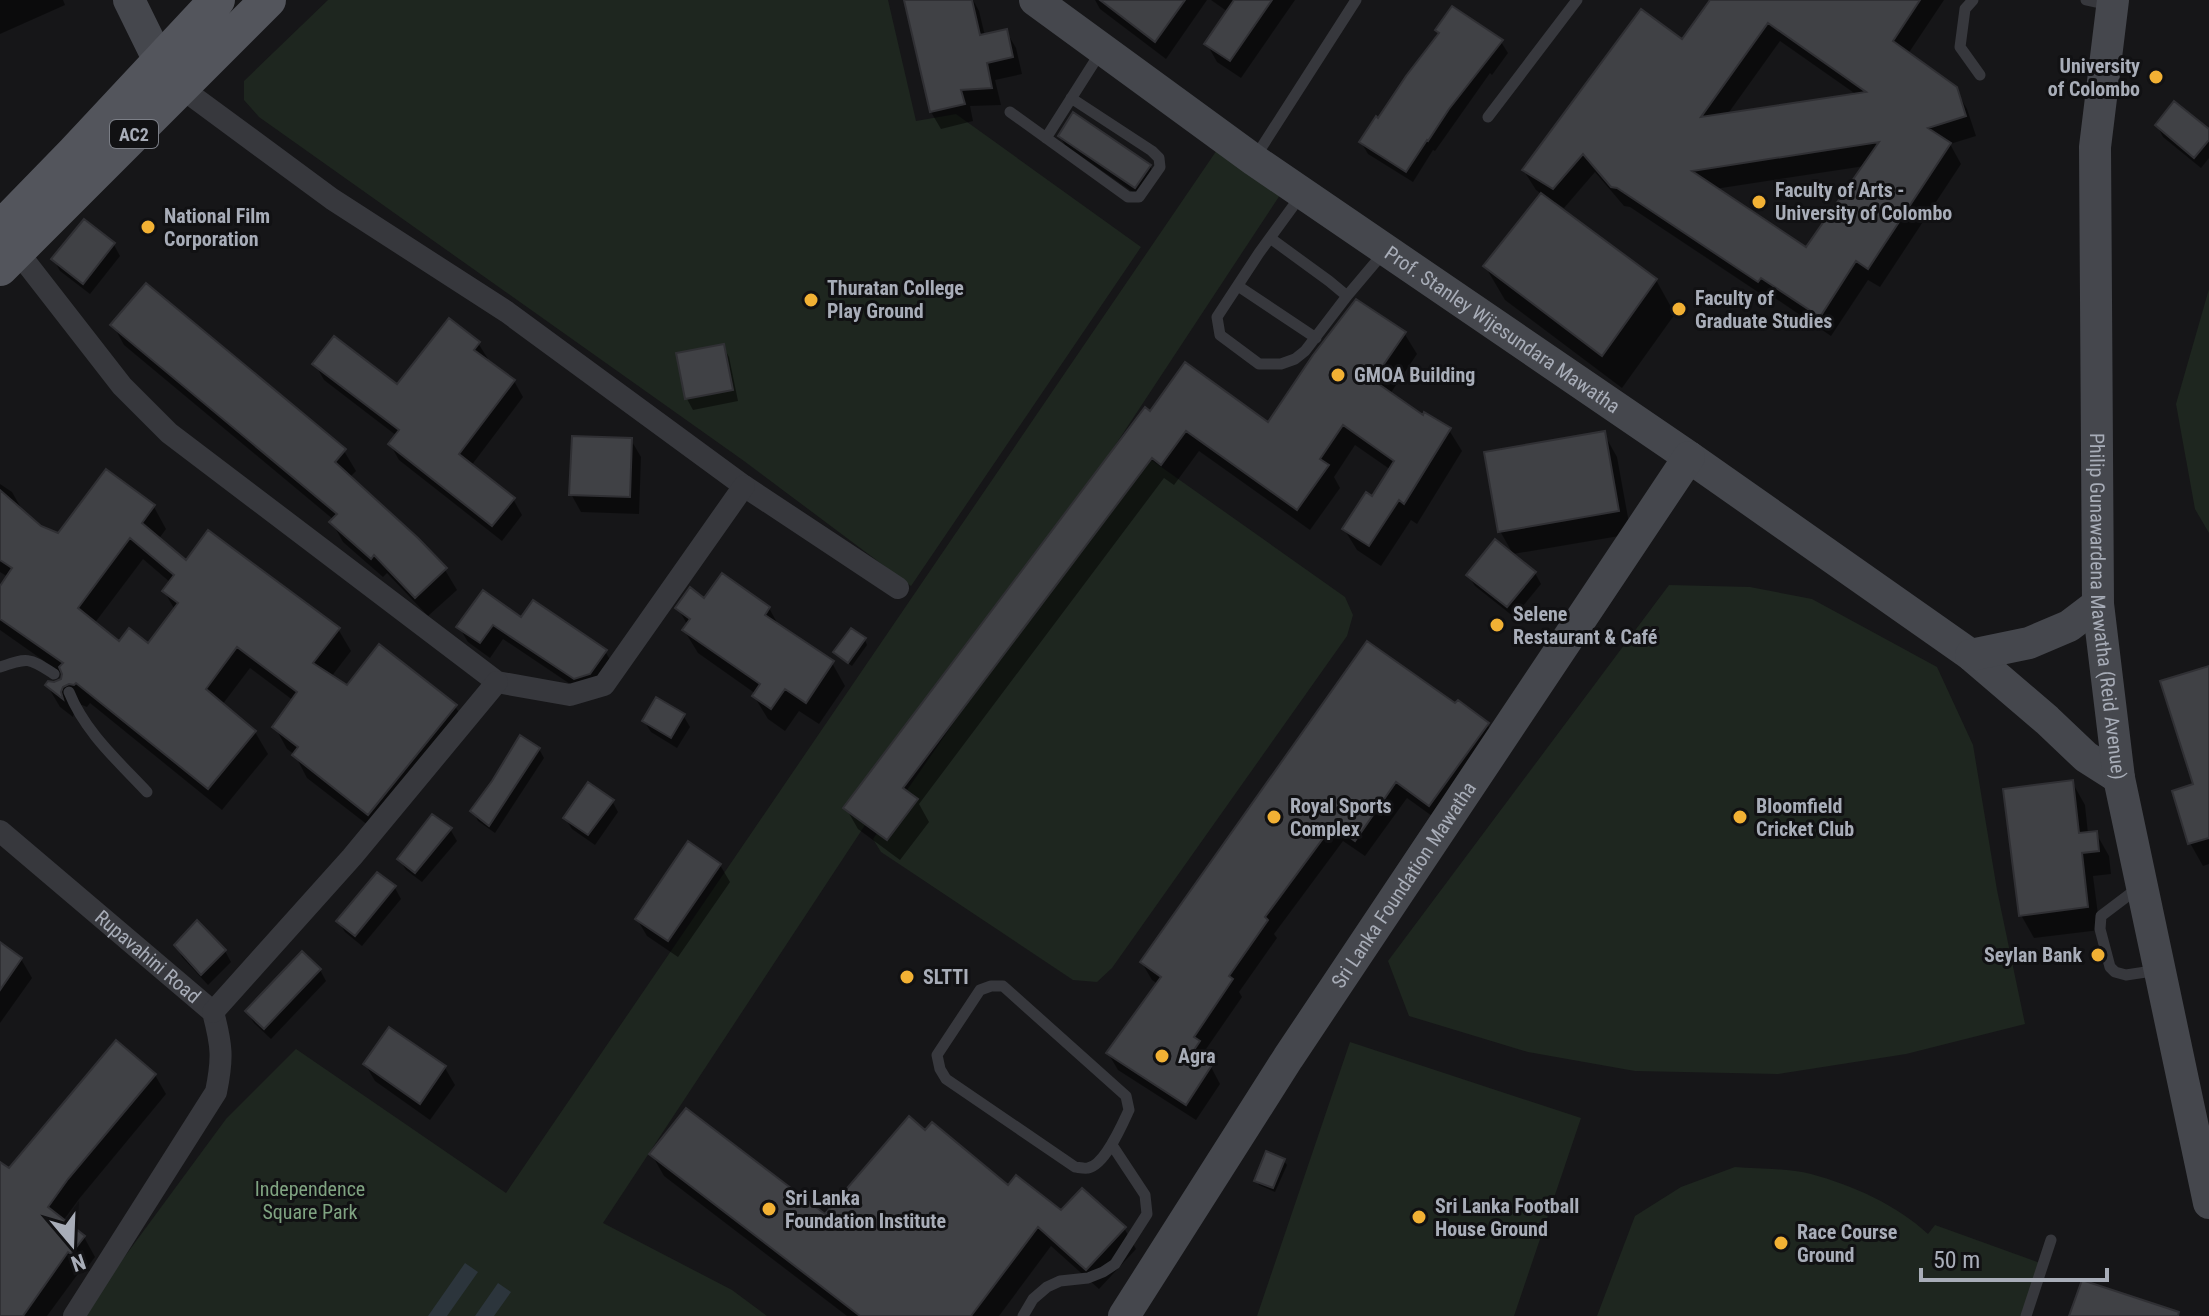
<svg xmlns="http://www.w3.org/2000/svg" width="2209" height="1316" viewBox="0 0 2209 1316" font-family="'Roboto Condensed',sans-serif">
<rect width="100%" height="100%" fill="#161618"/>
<path fill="#1e261f" d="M328,0H888L916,121L956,114L1141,247L911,586L744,461L259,117L244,100V81Z
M1219,147L1280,195L603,1223L732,1290L767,1316H81L226,1119L296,1049L506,1193Z
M2209,289V533L2195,509L2176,404Z
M1150,459L1345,597L1353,615L1347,636L1112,968L1097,982L1073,980L881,852L873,839L1086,532Z
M1669,585L1750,587L1812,599L1937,667L1973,745L1997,890L2025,1024L1906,1054L1778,1074L1635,1071L1528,1052L1409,1016L1388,961Z
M1350,1042L1581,1118L1514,1316H1257Z
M1735,1167C1758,1169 1789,1168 1811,1174C1852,1185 1897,1205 1928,1234L1935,1225L2040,1263L2022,1316H1597L1635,1216L1681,1187Z"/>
<path fill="#2c353c" d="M465,1263L478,1272L447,1316H428Z
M498,1283L511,1292L494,1316H475Z"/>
<path fill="#0007" fill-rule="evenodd" d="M0,0H63L65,5L0,34Z
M906,0H973L979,11L985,36L1006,31L1016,48L1022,74L995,80L1001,105L970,106L973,121L941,129L931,112Z
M1095,0H1207L1166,59L1100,9Z
M1211,0H1295L1241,78L1217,62L1207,44L1228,12Z
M1713,0H1944L1908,54L1955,89L1967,109L1976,136L1950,144L1961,164L1880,287L1868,280L1831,336L1772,296L1770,300L1630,207L1624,206L1595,172L1564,208L1555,202L1554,205L1656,280L1675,314L1622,388L1505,300L1485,266L1543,195L1536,190L1524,171L1683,42ZM1780,41L1857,95L1727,115ZM1865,166L1806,249L1715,189Z
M1440,35L1501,42L1508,53L1492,75L1490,73L1435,151L1433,150L1413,182L1368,154L1361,142Z
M2157,125L2209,132V158L2201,168L2163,137Z
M1060,136L1150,166L1155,176L1140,197L1065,145Z
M84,222L114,245L120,256L90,294L60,271L54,260Z
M113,325L344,451L356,471L349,478L417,539L445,570L457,590L428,616L387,573L383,577L343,542L332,522L334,520L124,345Z
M1404,333L1417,354L1390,394L1423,418L1449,430L1462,451L1417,524L1411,520L1381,566L1357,550L1344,529L1373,499L1391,470L1355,445L1334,477L1340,488L1310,530L1199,451L1174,485L1164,478L919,804L929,822L900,860L858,829L846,808L1150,414L1268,424Z
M478,343L488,359L486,361L514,381L523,397L471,466L513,499L522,515L502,541L399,460L390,444L397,436L324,380L315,364L398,387Z
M723,346L729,357L738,401L693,410L687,399L678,355Z
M1604,434L1617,457L1631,534L1513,554L1500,531Z
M631,440L641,457L639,514L581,512L571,494Z
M0,484L12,492L25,515L40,528L59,536L154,507L166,529L158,540L186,563L338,629L351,651L331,677L347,688L455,706L468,728L382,836L307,778L295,755L287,749L275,727L294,701L250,668L222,705L255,732L268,754L222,810L90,703L87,707L82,705L75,709L73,717L60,707L47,685L62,681L64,675L0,630V589L8,577L0,572ZM143,559L171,583L164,591L175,610L149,646L119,644L94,624Z
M1535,573L1541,584L1514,617L1475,586L1468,575Z
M705,601L769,608L780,628L832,663L845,686L819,724L799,711L785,731L768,719L754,696L756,694L698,653L684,630L688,626L678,608Z
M522,620L605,651L614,667L585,694L503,639L490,658L468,642L459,627Z
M865,640L867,645L852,666L839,657L836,652Z
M2209,668V864L2203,866L2190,843Z
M1456,705L1487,724L1497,741L1439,821L1407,798L1365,856L1343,841L1274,934L1277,938L1239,992L1242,997L1204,1052L1208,1059L1206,1064L1211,1067L1220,1084L1196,1120L1118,1070L1108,1053L1158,984L1152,980L1142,963Z
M683,715L690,727L677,748L651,732L644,721Z
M539,749L544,758L495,833L478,821L473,811Z
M2072,782L2085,805L2088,834L2096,833L2109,856L2111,874L2093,876L2100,930L2034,938L2021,915Z
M612,801L618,812L595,845L572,829L565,818Z
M450,829L457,841L422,882L406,870L399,859Z
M720,865L730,882L678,957L647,936L637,919Z
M377,875L395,888L401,899L362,946L345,932L338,921Z
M0,945L21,959L32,978L0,1023Z
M176,945L225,951L231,962L208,985L182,957Z
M320,970L326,981L271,1039L254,1023L247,1012Z
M390,1029L445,1068L455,1085L430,1120L375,1081L365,1064Z
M155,1075L166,1094L79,1199L63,1221L84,1237L95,1257L83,1273L80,1271L47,1316H0V1164L9,1171Z
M652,1155L825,1217L1008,1188L1062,1213L1124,1228L1136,1249L1099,1289L1051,1246L999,1316H847L664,1176Z
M1284,1161L1287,1165L1275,1192L1259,1185L1256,1180Z"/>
<path fill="#404145" stroke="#303034" stroke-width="2" fill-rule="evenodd" d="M904,0H972L980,35L1007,29L1013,57L987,63L992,88L961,90L965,104L930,112Z
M1100,0H1185L1155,42Z
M1234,0H1272L1230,61L1204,44Z
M1710,0H1920L1893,41L1957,87L1966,116L1928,128L1951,143L1868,269L1856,261L1820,317L1761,278L1758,282L1617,188L1611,187L1583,154L1553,189L1522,170L1641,9L1682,39ZM1768,23L1866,92L1701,117ZM1879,142L1806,247L1692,171Z
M1452,6L1503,40L1449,109L1428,141L1427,140L1406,172L1359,142L1376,116L1378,118L1406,76L1439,33L1435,30Z
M2174,101L2209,129V140L2194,158L2155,125Z
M1073,112L1151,165L1135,188L1058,136Z
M1541,193L1657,279L1602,356L1483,266Z
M84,219L115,243L83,284L51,259Z
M146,283L346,449L335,462L418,538L447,568L415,598L374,555L371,559L329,522L337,514L110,325Z
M1356,299L1406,332L1373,380L1423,415L1424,412L1451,428L1404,504L1399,500L1369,546L1342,529L1366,492L1372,496L1394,461L1343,425L1320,459L1329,465L1297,510L1186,431L1161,465L1152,458L903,788L918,799L887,840L843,808L1145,407L1150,411L1185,362L1268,422L1313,355Z
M449,318L480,342L474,350L515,380L459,454L515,498L492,526L388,444L399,430L312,364L334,336L397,384Z
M724,344L733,390L685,399L676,353Z
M1605,431L1619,511L1498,532L1484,452Z
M572,436L632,438L630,497L569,495Z
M106,469L155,505L142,523L186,560L208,530L340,628L313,663L347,685L379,644L457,705L368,815L292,755L298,747L272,727L297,692L237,647L206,689L256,731L208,789L76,683L74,685L69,684L63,687L61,692L63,699L45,685L48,681L54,682L61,679L62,674L59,667L63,663L0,619V586L12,568L0,560V490L41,526L58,533ZM130,538L174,575L162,591L178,603L148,643L129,628L119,641L78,608Z
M1495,539L1536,572L1507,607L1466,575Z
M722,573L770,607L765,615L834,661L806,703L785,689L771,709L752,696L760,684L682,630L690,619L675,608L690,587L704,598Z
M483,590L521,617L533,600L607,650L590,674L574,679L493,625L480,643L456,627Z
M851,628L866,638L848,663L833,652Z
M1367,641L1455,703L1458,700L1489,723L1429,806L1396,782L1355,841L1333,825L1265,917L1268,920L1229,976L1233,979L1194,1037L1200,1041L1192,1053L1212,1065L1186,1105L1106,1053L1161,977L1140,962Z
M2209,666V838L2188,844L2172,791L2193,784L2160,681Z
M656,697L685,714L671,738L642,721Z
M520,735L540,748L489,826L470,811L492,781Z
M2073,780L2079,833L2097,831L2099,851L2082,853L2088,907L2019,916L2003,789Z
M588,782L614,800L588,835L563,818Z
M432,814L452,828L415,873L397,859Z
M688,841L721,864L668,941L635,919Z
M377,872L396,886L355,936L336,921Z
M197,920L226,950L201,975L174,945Z
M0,942L22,958L0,990Z
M302,951L321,969L264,1029L245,1011Z
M389,1027L446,1066L420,1104L363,1064Z
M116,1040L156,1074L68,1179L48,1207L85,1236L71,1254L68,1252L23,1316H0V1162L9,1168Z
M686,1108L825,1214L909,1116L925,1130L932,1122L1008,1185L1016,1175L1061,1210L1082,1188L1126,1227L1086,1270L1038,1227L971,1316H860L649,1154Z
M1266,1151L1285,1159L1273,1188L1254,1181Z
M2082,1280L2179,1312L2178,1316H2069Z"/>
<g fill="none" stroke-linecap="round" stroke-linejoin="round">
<path stroke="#37383d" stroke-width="11" d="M1973,0L1965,9L1960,47L1980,75
M2086,0L2109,5
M1010,112L1128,197H1139L1160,167L1159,158L1152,151L1071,98
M1488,117L1577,0
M1046,138L1100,53
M1256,156L1356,0
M1302,194L1259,253L1217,317L1220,335L1259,364H1281L1295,359L1305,351L1347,296L1385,251
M1270,238L1329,281L1347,296
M1238,286L1316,338
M0,667C29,657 29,658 54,674
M69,692C85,732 118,761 147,792
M2138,888L2101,916L2100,929L2110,967L2115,972L2126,975L2159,970
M991,986H1003L1126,1096L1129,1110C1122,1125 1105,1165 1088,1168C1085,1169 1077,1167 1075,1167L946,1079L940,1069L937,1055L980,990Z
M1023,1316L1033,1299L1047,1287L1060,1281L1088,1278L1103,1272L1115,1264L1147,1214L1145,1195L1112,1145
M2026,1316L2051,1240"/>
<g stroke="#37383d" stroke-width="22">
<path d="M180,87L332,199L507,312L744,486L898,588"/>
<path d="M17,251L122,386L169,433L497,682L570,695L604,685L744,486"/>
<path id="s1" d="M0,831L213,1012C222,1046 223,1058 216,1092L74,1316"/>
<path d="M213,1012L352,857L497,682"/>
</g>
<g stroke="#45474d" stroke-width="32">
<path d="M129,0L159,61L174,81"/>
<path id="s2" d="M1035,0L1254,160L1689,457L1971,655L2047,720L2086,757L2119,778"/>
<path id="s3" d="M2113,0L2095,147L2098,604L2119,778L2209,1203"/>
<path d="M1971,655L2029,643L2069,626L2098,604"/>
<path id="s4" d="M1124,1316L1288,1058L1689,457"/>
</g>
<path stroke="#53555c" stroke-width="36" d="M0,229L74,153L217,0
M0,268L268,0"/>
</g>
<g fill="#f2b134" stroke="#111113" stroke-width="3">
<circle cx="2156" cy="77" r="8"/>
<circle cx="1759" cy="202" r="8"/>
<circle cx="148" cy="227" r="8"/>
<circle cx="811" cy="300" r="8"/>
<circle cx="1679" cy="309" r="8"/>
<circle cx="1338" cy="375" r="8"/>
<circle cx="1497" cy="625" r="8"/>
<circle cx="1274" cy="817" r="8"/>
<circle cx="1740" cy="817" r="8"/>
<circle cx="2098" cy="955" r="8"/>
<circle cx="907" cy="977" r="8"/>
<circle cx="1162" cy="1056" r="8"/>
<circle cx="769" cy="1209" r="8"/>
<circle cx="1419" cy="1217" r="8"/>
<circle cx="1781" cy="1243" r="8"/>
</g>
<g text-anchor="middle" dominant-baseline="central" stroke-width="6" stroke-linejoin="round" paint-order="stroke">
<rect fill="#111113" stroke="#7b7e86" stroke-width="2" x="110" y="120" width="48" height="28" rx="6"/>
<g font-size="18" font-weight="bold" fill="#a8adb8">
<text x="134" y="134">AC2</text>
</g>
<g font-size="20" font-weight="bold" fill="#a8adb8" stroke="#111113" text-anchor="start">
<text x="2140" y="66" text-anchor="end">University<tspan x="2140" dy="23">of Colombo</tspan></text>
<text x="1775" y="190">Faculty of Arts -<tspan x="1775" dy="23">University of Colombo</tspan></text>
<text x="164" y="216">National Film<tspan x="164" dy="23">Corporation</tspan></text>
<text x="827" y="288">Thuratan College<tspan x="827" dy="23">Play Ground</tspan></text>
<text x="1695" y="298">Faculty of<tspan x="1695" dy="23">Graduate Studies</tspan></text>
<text x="1354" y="375">GMOA Building</text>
<text x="1513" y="614">Selene<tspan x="1513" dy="23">Restaurant &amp; Café</tspan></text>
<text x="1290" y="806">Royal Sports<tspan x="1290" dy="23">Complex</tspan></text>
<text x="1756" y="806">Bloomfield<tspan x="1756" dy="23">Cricket Club</tspan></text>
<text x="2082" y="955" text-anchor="end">Seylan Bank</text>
<text x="923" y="977">SLTTI</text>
<text x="1178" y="1056">Agra</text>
<text x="785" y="1198">Sri Lanka<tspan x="785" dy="23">Foundation Institute</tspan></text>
<text x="1435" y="1206">Sri Lanka Football<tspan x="1435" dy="23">House Ground</tspan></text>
<text x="1797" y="1232">Race Course<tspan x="1797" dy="23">Ground</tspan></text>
</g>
<g font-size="20" fill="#a8adb8" stroke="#111113">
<text stroke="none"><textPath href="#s2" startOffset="572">Prof. Stanley Wijesundara Mawatha</textPath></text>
<text stroke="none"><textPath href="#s3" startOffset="608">Philip Gunawardena Mawatha (Reid Avenue)</textPath></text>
<text stroke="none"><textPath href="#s4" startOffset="514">Sri Lanka Foundation Mawatha</textPath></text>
<text stroke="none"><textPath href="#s1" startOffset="194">Rupavahini Road</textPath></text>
</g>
<g font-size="20" fill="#7fa381" stroke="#111113">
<text x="310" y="1189">Independence<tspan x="310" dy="23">Square Park</tspan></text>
</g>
</g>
<g transform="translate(72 1244) rotate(161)" stroke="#111113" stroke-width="6" paint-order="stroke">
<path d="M0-6L14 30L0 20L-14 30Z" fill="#a8adb8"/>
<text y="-12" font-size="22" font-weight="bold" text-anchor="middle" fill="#a8adb8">N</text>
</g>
<path d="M1921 1268v12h186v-12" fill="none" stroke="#a8adb8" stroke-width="4"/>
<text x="1933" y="1268" font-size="24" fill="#a8adb8" stroke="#111113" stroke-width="6" paint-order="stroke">50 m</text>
</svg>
